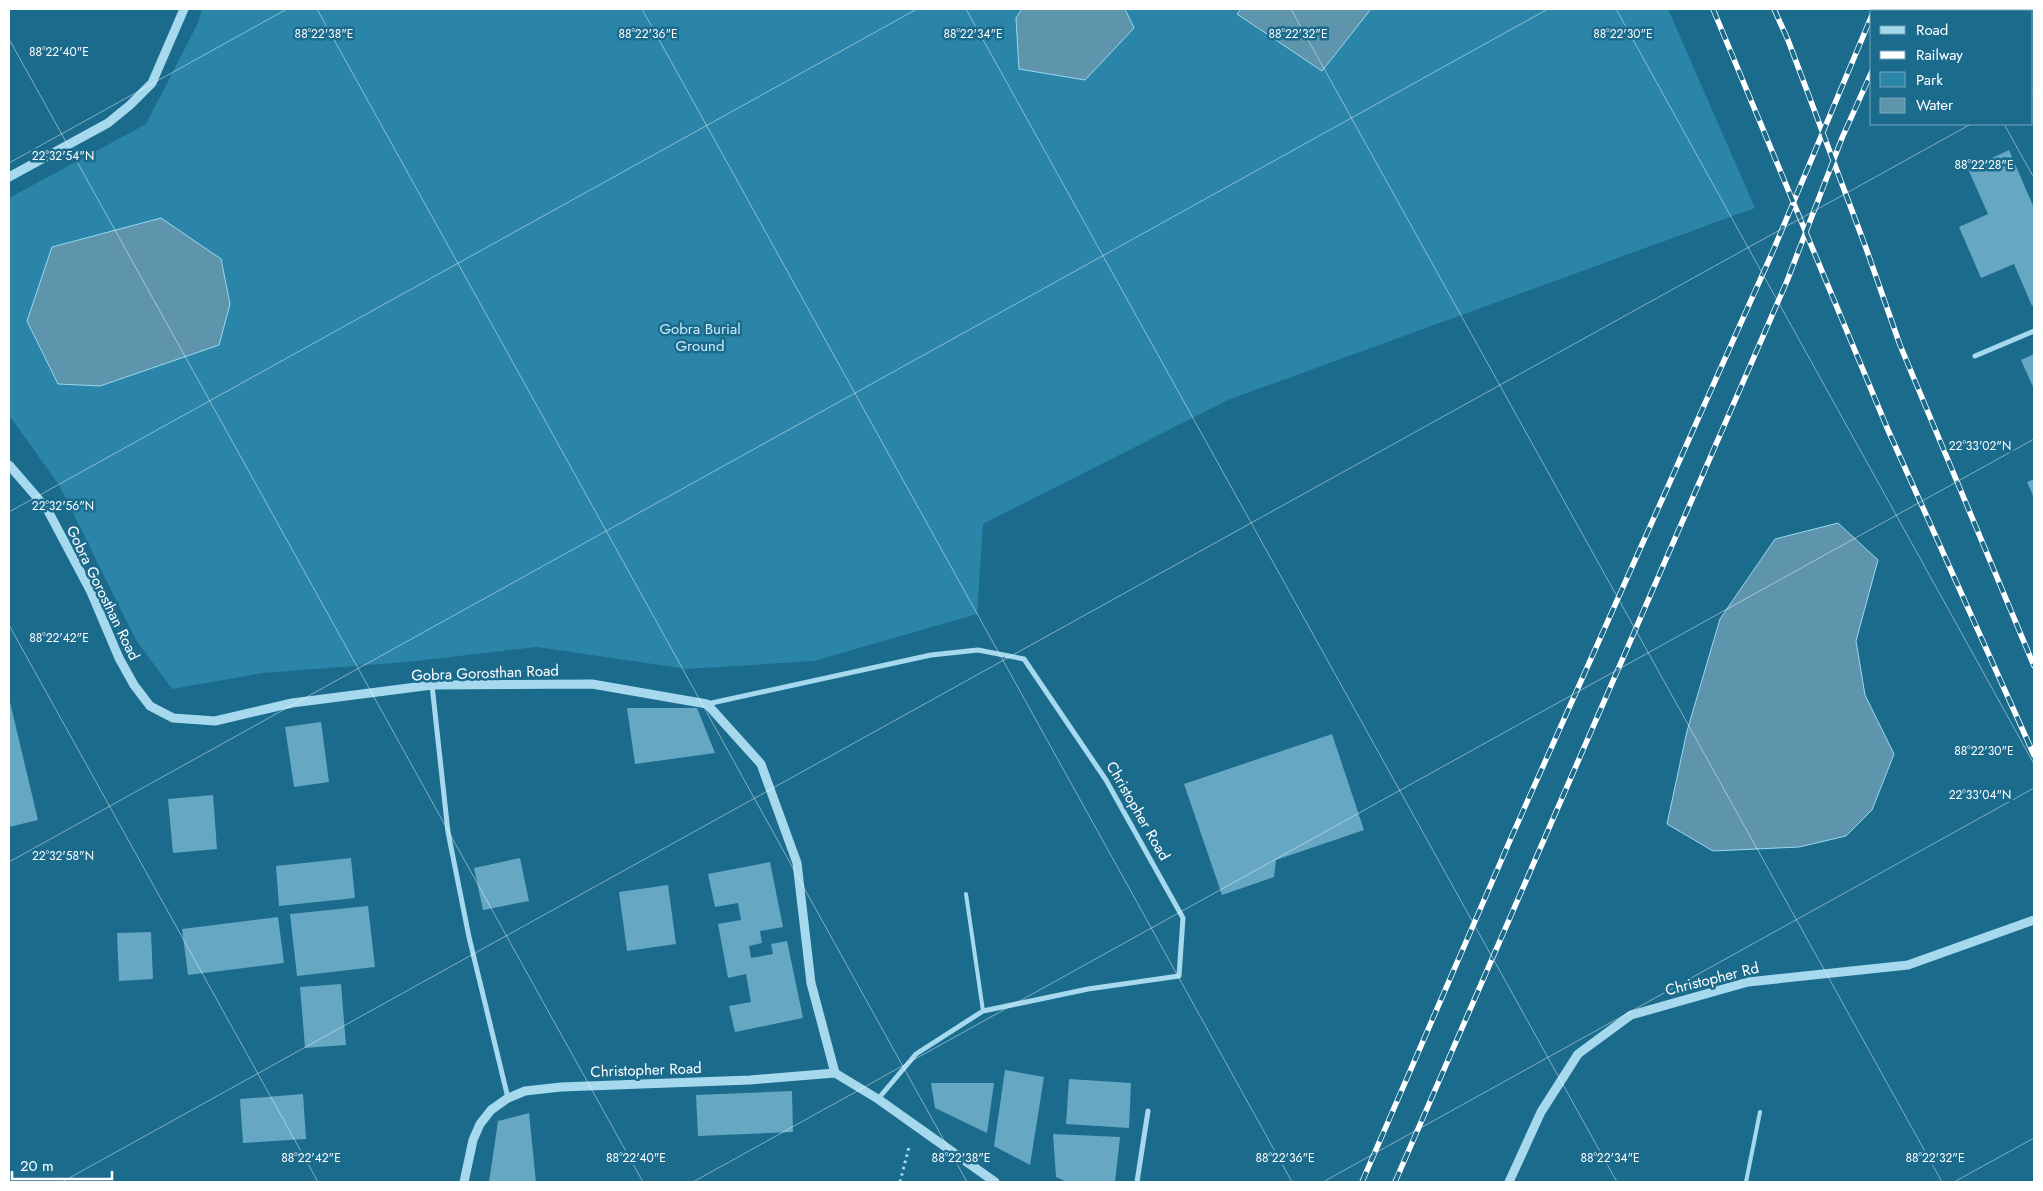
<svg xmlns="http://www.w3.org/2000/svg" width="2043" height="1191" viewBox="0 0 2043 1191" font-family="Jost,sans-serif">
<rect width="100%" height="100%" fill="#1b6b8d"/>
<path fill="#2b85a9" d="M202,9H1668L1755,208L1228,400L983,524L977,614L814,661L687,669L537,647L407,662L263,673L172,689L136,640L59,485L9,415V198L146,124L198,23Z"/>
<path fill="#5e95ac" stroke="#9ad8f0" d="M1022,9H1125L1134,28L1085,80L1019,69L1016,18Z
M1241,9H1371L1322,71L1237,14Z
M161,218L221,259L230,304L219,345L100,386L58,384L27,321L52,247Z
M1838,523L1878,560L1856,641L1865,695L1894,754L1872,810L1846,836L1799,847L1713,851L1667,824L1687,731L1720,619L1775,539Z"/>
<path fill="#66a7c3" d="M2009,150L2034,208V305L2032,306L2014,264L1981,278L1959,227L1988,214L1968,169Z
M2034,354V389L2021,360Z
M2034,479V498L2027,482Z
M9,698L38,820L9,827Z
M627,708H697L715,753L635,764Z
M321,722L329,782L294,787L285,727Z
M1332,734L1364,830L1276,860L1274,877L1222,895L1184,784Z
M213,795L217,849L173,853L168,799Z
M351,858L355,898L279,906L276,866Z
M520,858L529,901L483,910L474,868Z
M770,862L783,927L760,931L762,943L749,946L751,958L773,954L771,944L787,941L803,1018L735,1032L729,1006L751,1002L746,974L728,978L718,924L741,920L738,903L715,907L708,874Z
M668,885L676,944L627,951L619,892Z
M368,906L375,967L297,976L290,914Z
M278,917L284,963L188,975L182,929Z
M151,932L153,979L119,981L117,933Z
M341,984L346,1045L305,1048L300,987Z
M1005,1070L1044,1077L1030,1165L994,1146Z
M1069,1079L1131,1083L1129,1128L1066,1124Z
M931,1083H994L987,1133L935,1108Z
M792,1091L793,1132L698,1136L696,1095Z
M303,1094L306,1139L243,1143L240,1099Z
M529,1113L536,1182H489L498,1121Z
M1053,1134L1120,1137L1115,1182H1067L1056,1177Z"/>
<g fill="none" stroke-linecap="round" stroke-linejoin="round">
<path stroke="#a7d9ee" stroke-width="3" stroke-dasharray="2.5 4" stroke-linecap="butt" d="M900,1182L909,1147"/>
<path stroke="#a7d9ee" stroke-width="4" d="M966,894L983,1011
M1746,1182L1760,1112"/>
<path stroke="#a7d9ee" stroke-width="5" d="M1975,356L2034,331
M432,685L448,832L469,937L508,1098
M707,704L931,655L978,650L1024,659L1106,780L1183,918L1179,976L1088,989L983,1011L916,1054L878,1099
M1137,1182L1148,1111"/>
<path stroke="#a7d9ee" stroke-width="9" d="M9,177L108,123L130,105L152,83L184,9
M9,465L47,509L91,592L119,658L134,685L150,706L173,718L215,721L292,703L432,685L592,684L707,704L761,764L797,863L811,983L835,1073
M464,1182L473,1140L480,1124L491,1110L508,1098L525,1091L561,1087L750,1080L835,1073L878,1099L995,1182
M1509,1182L1541,1112L1578,1054L1631,1015L1748,982L1908,965L2034,920"/>
<g stroke="#fff" stroke-width="5.5">
<path id="rail" d="M1713,9L1888,430L2034,755
M1774,9L1788,40L1866,248L1900,345L2034,666
M1898,11L1899,9
M1362,1182L1511,838L1773,251L1872,15
M1395,1182L1787,281L1842,138L1872,71"/>
</g>
<use href="#rail" stroke="#1b6b8d" stroke-width="4" stroke-dasharray="11" stroke-linecap="butt"/>
</g>
<path fill="none" stroke="#fff" stroke-width="1" stroke-opacity="0.45" d="M317,9L967,1182M642,9L1292,1182M966,9L1617,1182M1291,9L1942,1182M1616,9L2034,764M1941,9L1942,11M9,39L643,1182M2032,90L2034,89M2004,124L2034,178M9,163L287,9M9,512L917,9M9,625L318,1182M9,862L1548,9M62,1182L1971,124M693,1182L2034,439M1323,1182L2034,788M1954,1182L2034,1138"/>
<g text-anchor="middle" dominant-baseline="central" stroke-width="5" stroke-linejoin="round" paint-order="stroke">
<g font-size="15" fill="#cdedfa" stroke="#1b6b8d">
<text x="700" y="329">Gobra Burial<tspan x="700" dy="17">Ground</tspan></text>
</g>
<g font-size="15" fill="#fff" stroke="#1b6b8d">
<text transform="translate(103 593) rotate(64)">Gobra Gorosthan Road</text>
<text transform="translate(485 673) rotate(-2)">Gobra Gorosthan Road</text>
<text transform="translate(1138 811) rotate(60)">Christopher Road</text>
<text transform="translate(1712 979) rotate(-14)">Christopher Rd</text>
<text transform="translate(646 1070) rotate(-2)">Christopher Road</text>
</g>
</g>
<g font-size="12" text-anchor="middle" fill="#fff" stroke="#1b6b8d" stroke-width="5" stroke-linejoin="round" paint-order="stroke">
<text x="324" y="38">88°22'38"E</text>
<text x="648" y="38">88°22'36"E</text>
<text x="973" y="38">88°22'34"E</text>
<text x="1298" y="38">88°22'32"E</text>
<text x="1623" y="38">88°22'30"E</text>
<text x="59" y="56">88°22'40"E</text>
<text x="63" y="160">22°32'54"N</text>
<text x="1984" y="169">88°22'28"E</text>
<text x="1980" y="450">22°33'02"N</text>
<text x="63" y="510">22°32'56"N</text>
<text x="59" y="642">88°22'42"E</text>
<text x="1984" y="755">88°22'30"E</text>
<text x="1980" y="799">22°33'04"N</text>
<text x="63" y="860">22°32'58"N</text>
<text x="311" y="1162">88°22'42"E</text>
<text x="636" y="1162">88°22'40"E</text>
<text x="961" y="1162">88°22'38"E</text>
<text x="1285" y="1162">88°22'36"E</text>
<text x="1610" y="1162">88°22'34"E</text>
<text x="1935" y="1162">88°22'32"E</text>
</g>
<rect width="2043" height="1191" fill="none" stroke="#ffffff" stroke-width="20"/>
<rect x="1870" y="10" width="162" height="115" fill="#1b6b8d" stroke="#76a6bb"/>
<rect x="1880" y="26" width="25" height="8" fill="#a7d9ee" stroke="#76a6bb"/>
<text x="1916" y="35" font-size="15" fill="#ffffff">Road</text>
<rect x="1880" y="51" width="25" height="8" fill="#ffffff" stroke="#76a6bb"/>
<text x="1916" y="60" font-size="15" fill="#ffffff">Railway</text>
<rect x="1880" y="72" width="25" height="15" fill="#2b85a9" stroke="#76a6bb"/>
<text x="1916" y="85" font-size="15" fill="#ffffff">Park</text>
<rect x="1880" y="98" width="25" height="15" fill="#5e95ac" stroke="#76a6bb"/>
<text x="1916" y="110" font-size="15" fill="#ffffff">Water</text>
<path d="M12 1171v8h100v-8" fill="none" stroke="#ffffff" stroke-width="2.5"/>
<text x="20" y="1171" font-size="15" fill="#ffffff" stroke="#1b6b8d" stroke-width="4" paint-order="stroke">20 m</text>
</svg>
